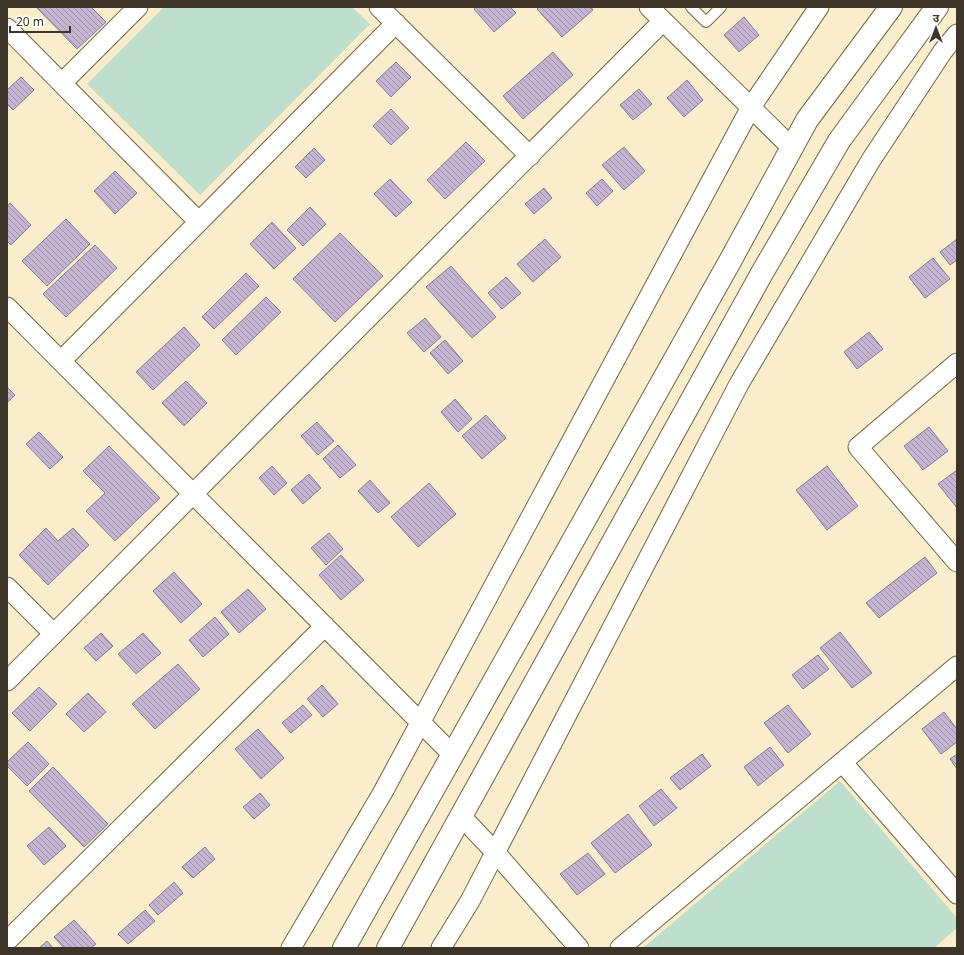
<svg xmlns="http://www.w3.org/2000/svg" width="964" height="955" viewBox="0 0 964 955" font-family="'Noto Sans','Noto Sans Devanagari',sans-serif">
<defs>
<pattern id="building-back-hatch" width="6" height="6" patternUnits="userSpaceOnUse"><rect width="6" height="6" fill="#c4b5d3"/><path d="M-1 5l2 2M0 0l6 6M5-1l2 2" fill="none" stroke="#a094ab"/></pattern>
</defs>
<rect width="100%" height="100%" fill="#faedcb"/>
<path fill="#bedece" d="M164,7H352L370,24L200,195L87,84Z
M840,781L957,918V928L934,948H643Z"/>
<path fill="url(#building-back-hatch)" stroke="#8c7c99" d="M36,7H91L106,22L77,49Z
M475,7H510L516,13L494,32L474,9Z
M539,7H591L593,10L562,37L537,9Z
M744,17L759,35L739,52L724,35Z
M553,52L573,75L523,119L503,96Z
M396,62L411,77L391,97L376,81Z
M21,77L34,90L13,110L7,104V90Z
M687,80L703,100L684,117L667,98Z
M639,89L652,104L633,120L620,105Z
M391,109L409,128L391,145L373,126Z
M466,142L485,161L445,199L427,180Z
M624,147L645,171L624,190L602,165Z
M314,148L325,160L306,178L295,167Z
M115,171L137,193L115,214L94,191Z
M390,179L412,202L396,217L374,194Z
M602,179L613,191L597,206L586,193Z
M544,188L552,198L534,214L525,204Z
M10,203L31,225L11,245L7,241V207Z
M310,207L326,224L303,246L287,230Z
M66,219L90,244L47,286L22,261Z
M272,222L296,248L274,269L250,244Z
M340,233L383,276L335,322L293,279Z
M545,239L561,257L533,282L517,264Z
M957,239V260L950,265L940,252Z
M95,245L117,268L66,317L43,294Z
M933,258L950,279L925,298L909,277Z
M451,266L496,317L472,338L426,287Z
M246,273L259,286L214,329L202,317Z
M506,277L521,293L502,309L488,293Z
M266,297L281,312L236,355L222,340Z
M425,318L441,337L424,352L407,333Z
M184,327L200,345L153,390L136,372Z
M869,332L883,349L857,369L844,352Z
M445,340L463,361L448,374L430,353Z
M186,381L207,403L184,426L162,403Z
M7,387L15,395L7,403Z
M455,399L472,419L458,432L441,412Z
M486,415L506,438L482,459L462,436Z
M317,422L334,441L318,455L301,436Z
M929,427L948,451L923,470L904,446Z
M39,432L63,457L50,469L26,444Z
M338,445L356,465L340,478L323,459Z
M109,446L160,498L115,541L86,511L105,493L83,471Z
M272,466L287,483L274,495L259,478Z
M827,466L858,506L827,530L796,490Z
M957,470V508L938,484Z
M309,474L321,488L303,504L291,490Z
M370,480L390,503L378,513L358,491Z
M429,483L456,514L418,547L391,517Z
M46,528L58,541L73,528L89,545L48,585L19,555Z
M329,533L343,549L326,565L311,548Z
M341,555L364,580L341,600L319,575Z
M925,557L937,573L879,618L866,603Z
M174,572L202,604L181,623L153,591Z
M248,589L266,609L239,633L221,612Z
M215,617L229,634L203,657L189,640Z
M840,632L872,673L852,688L820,648Z
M101,633L113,646L96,661L84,648Z
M143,633L161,653L136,674L118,654Z
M818,655L829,669L803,689L792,675Z
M178,664L200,689L155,729L132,704Z
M322,685L338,704L323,717L307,699Z
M39,687L57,704L30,731L12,713Z
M88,693L106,712L84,732L66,714Z
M303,705L312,715L291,733L282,723Z
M788,705L811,734L788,753L764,723Z
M944,712L957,729V742L941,754L922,729Z
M258,729L284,758L261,779L235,749Z
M28,742L49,764L27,786L7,766V762Z
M770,747L784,765L758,786L744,767Z
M702,754L711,766L680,790L670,778Z
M957,754V769L950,759Z
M53,767L108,824L84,847L29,791Z
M661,789L677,808L654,826L639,806Z
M260,793L270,805L254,819L243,807Z
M628,814L652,845L615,873L591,843Z
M49,827L66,846L44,865L27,846Z
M205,847L215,859L193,878L182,867Z
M588,853L605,874L577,895L560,874Z
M174,882L183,893L158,915L149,905Z
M145,910L155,921L128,944L118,934Z
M74,920L96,944L91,948H64L54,937Z
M47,941L53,948H39Z"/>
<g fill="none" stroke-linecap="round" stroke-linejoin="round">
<g stroke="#706547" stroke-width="12">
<path id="service" d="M691,7L706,22L721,7"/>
</g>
<g stroke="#706547" stroke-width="21">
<path id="minor" d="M379,7L530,156
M649,7L792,148
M7,28L199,222
M62,83L138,7
M7,307L453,755
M61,361L396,23
M957,363L858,447L957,562
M7,587L54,634
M7,681L663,21
M842,762L957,894
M461,816L495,852L579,948
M7,941L325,626
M291,948L383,792L751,107L819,7
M441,948L470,901L739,384L871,160L943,51L957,34
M620,948L957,666"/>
</g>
<g stroke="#706547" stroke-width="24">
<path id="tertiary" d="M344,948L729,263L807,120L891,7
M388,948L762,273L839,141L937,7"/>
</g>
<use href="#service" stroke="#fff" stroke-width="10"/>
<use href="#minor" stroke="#fff" stroke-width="19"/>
<use href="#tertiary" stroke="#fff" stroke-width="22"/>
</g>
<rect width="964" height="955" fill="none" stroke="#3b3629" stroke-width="16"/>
<g transform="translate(936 28)" stroke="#ffffff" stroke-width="3" paint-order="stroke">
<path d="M0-3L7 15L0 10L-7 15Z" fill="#3b3629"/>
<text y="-6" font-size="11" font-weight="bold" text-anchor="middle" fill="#3b3629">उ</text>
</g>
<path d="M10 26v6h60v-6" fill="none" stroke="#3b3629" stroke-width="2"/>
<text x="16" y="26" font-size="12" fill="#3b3629" stroke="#ffffff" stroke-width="3" paint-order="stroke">20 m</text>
</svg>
